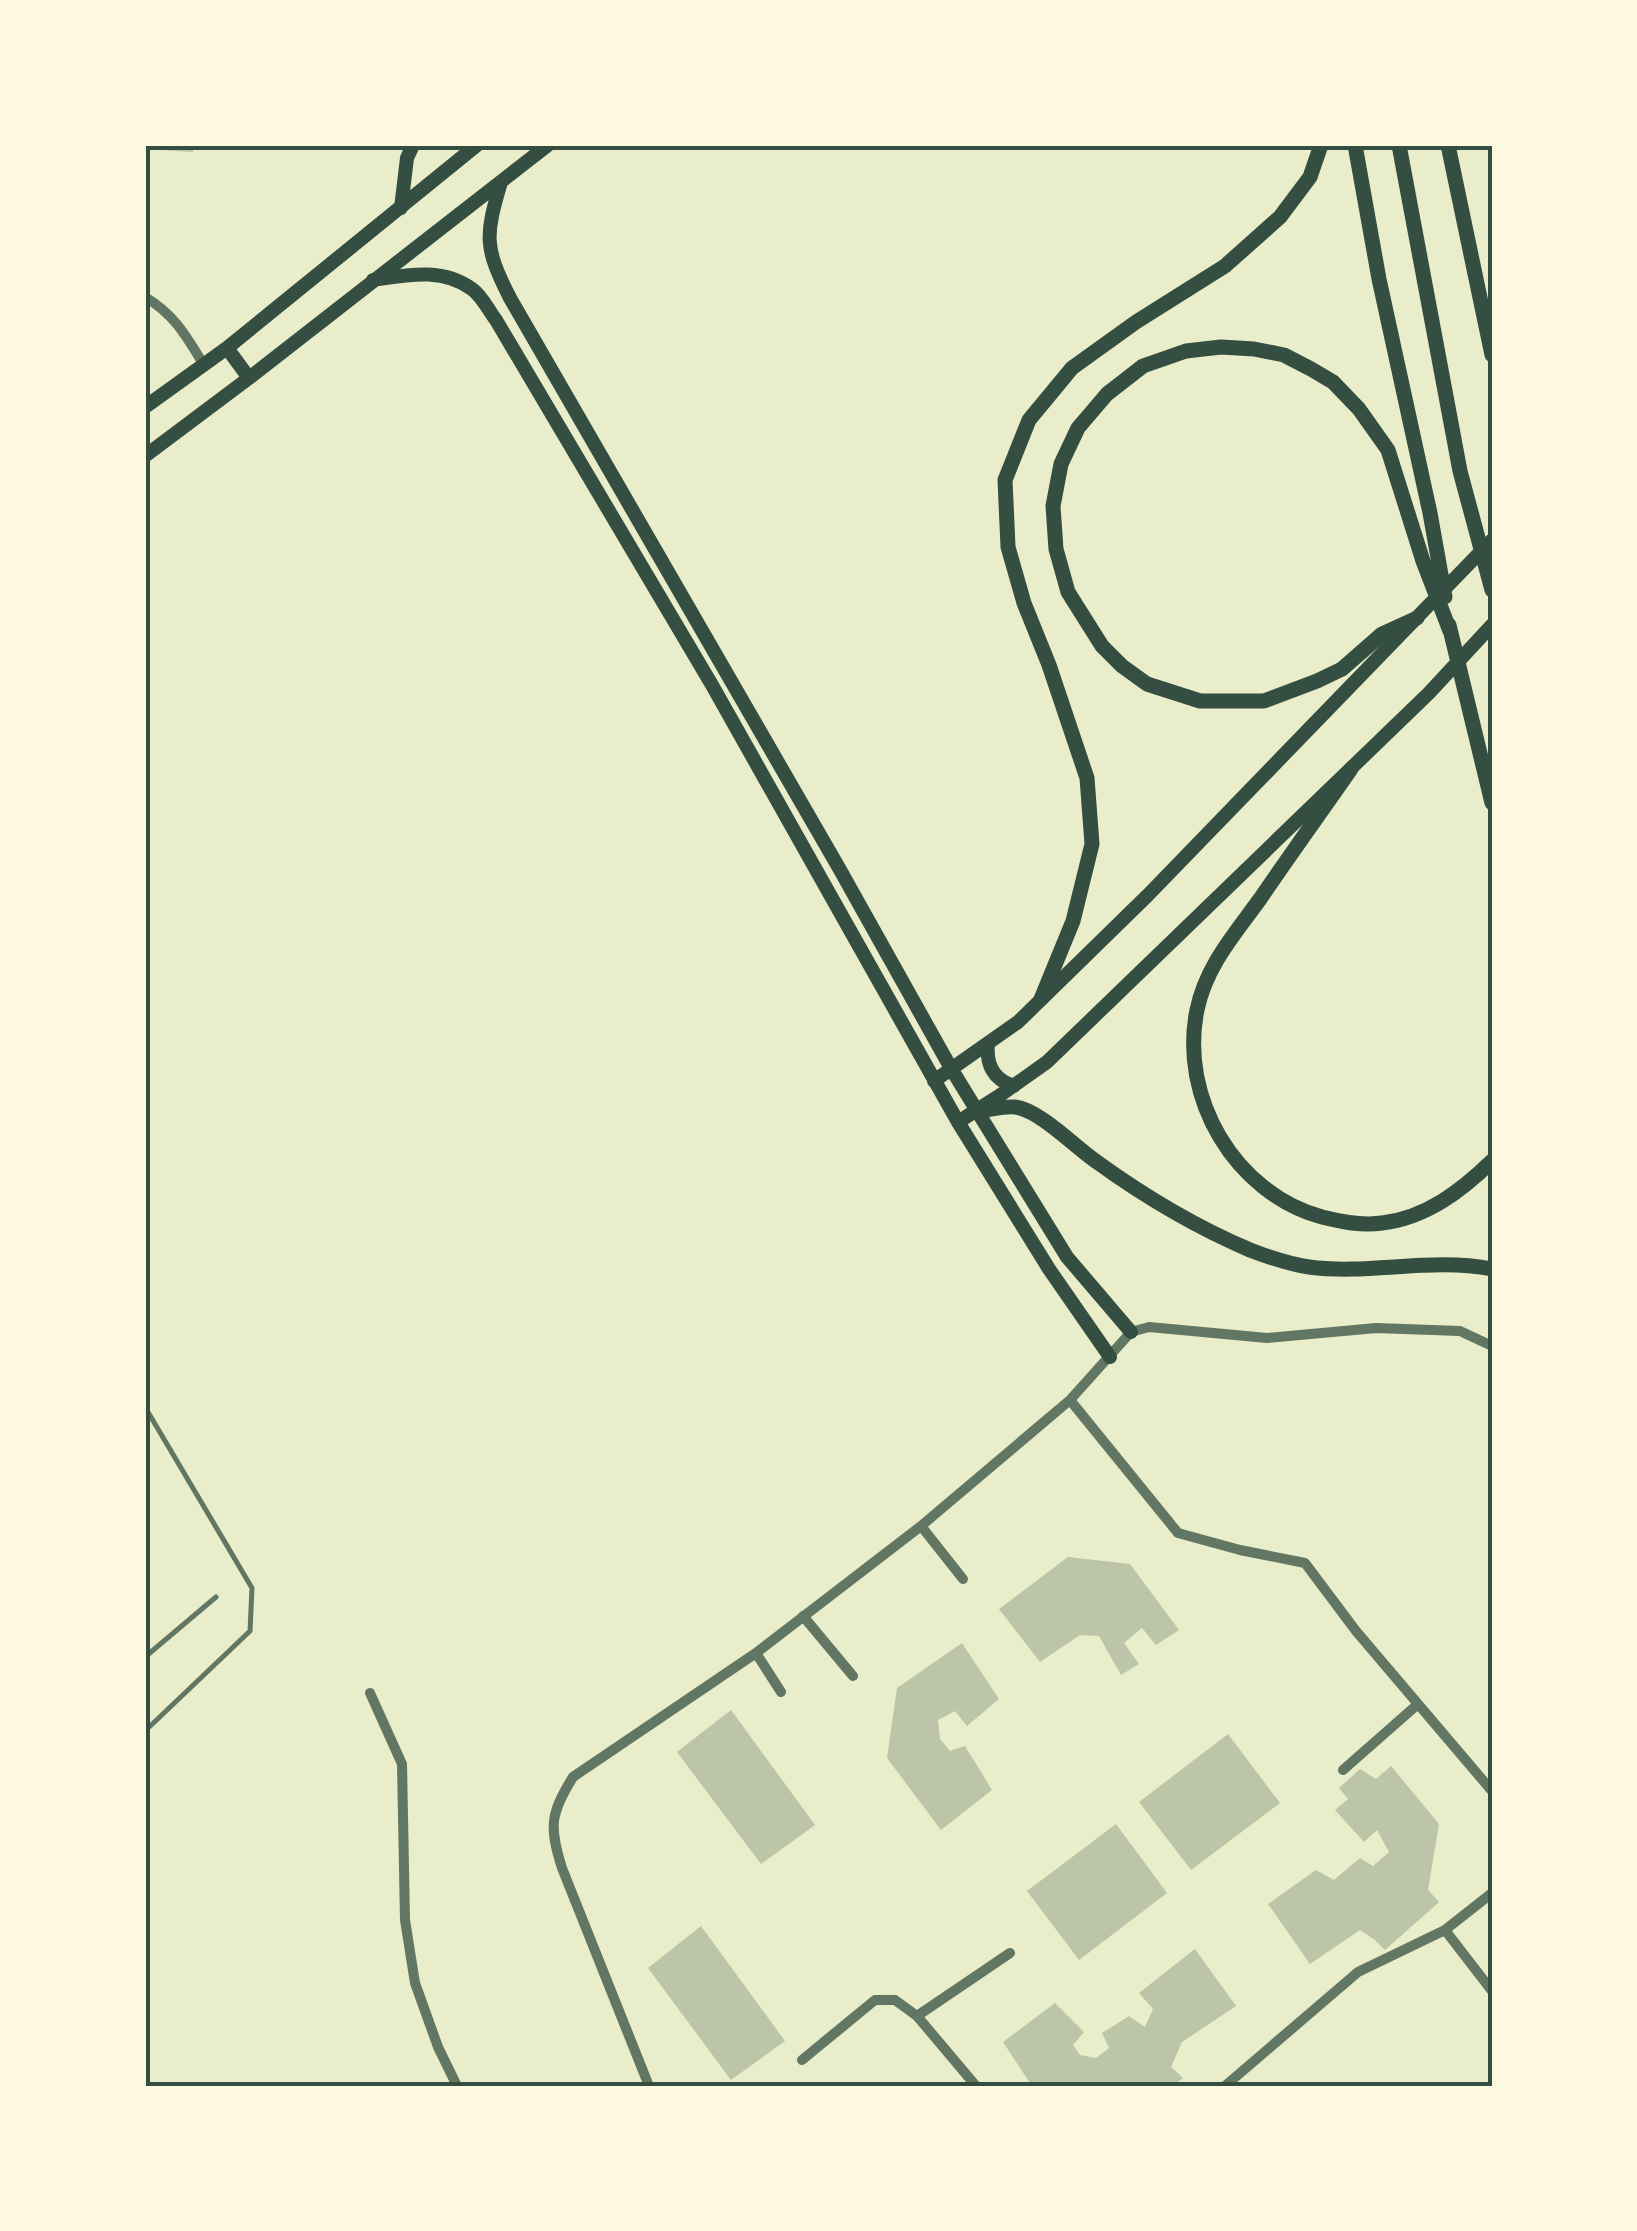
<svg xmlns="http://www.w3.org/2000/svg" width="1637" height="2231" viewBox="0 0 1637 2231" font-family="Arial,sans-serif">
<rect width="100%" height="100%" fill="#e9edc9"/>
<path fill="#bcc5a7" d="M145,145H194L193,152L145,149Z
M1068,1557L1130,1564L1179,1630L1156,1645L1142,1628L1124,1643L1139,1664L1121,1675L1099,1636L1080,1635L1040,1662L999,1609Z
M962,1643L999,1699L967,1726L955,1711L938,1720L940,1739L950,1751L965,1746L992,1790L941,1830L887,1758L897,1688Z
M731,1710L815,1825L761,1864L677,1752Z
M1228,1734L1280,1803L1191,1870L1139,1802Z
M1391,1766L1439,1824L1428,1890L1439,1902L1385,1950L1375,1940L1360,1930L1310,1964L1268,1904L1316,1870L1334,1880L1360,1858L1373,1866L1389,1852L1377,1830L1364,1842L1335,1810L1348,1799L1339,1788L1360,1769L1376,1779Z
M1116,1824L1167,1893L1079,1960L1027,1891Z
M701,1926L785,2041L731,2080L648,1968Z
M1195,1949L1236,2006L1182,2042L1171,2067L1183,2078L1173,2086H1032L1003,2042L1055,2003L1084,2032L1073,2045L1080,2055L1096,2058L1109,2048L1102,2033L1129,2016L1145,2027L1153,2009L1139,1993Z"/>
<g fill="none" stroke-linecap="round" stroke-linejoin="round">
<path stroke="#617663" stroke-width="5" d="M145,1407L252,1588L250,1631L145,1731
M145,1657L216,1597"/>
<path stroke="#617663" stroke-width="10" d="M145,297C175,315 186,336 204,365
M1070,1400L1178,1533L1240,1550L1305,1563L1356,1631L1492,1791
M921,1526L963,1579
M803,1616L853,1676
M781,1692L756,1653L921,1526L1070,1400L1131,1332L1149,1327L1267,1338L1376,1328L1460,1331L1492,1346
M370,1693L402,1764L405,1920L415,1983L438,2047L457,2086
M1343,1770L1418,1704
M1445,1930L1492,1991
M917,2016L1010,1953
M802,2060L875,2000H895L917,2016L976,2086
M649,2086L562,1868C549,1827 550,1814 573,1777L756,1653
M1225,2086L1358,1972L1445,1930L1492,1893"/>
<path stroke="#344e41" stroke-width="14" d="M501,182C485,236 484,247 510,298L839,868L952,1070L1067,1257L1131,1332
M401,208L407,158L413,145
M373,280C407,275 442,267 472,289C482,296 489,311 496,320L712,685L958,1122L1049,1269L1110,1357
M227,348L249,378
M145,407L227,348L477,145
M145,456L249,378L548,145
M988,1044C986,1064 993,1080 1014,1086
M934,1081L1018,1022L1148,895L1492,540
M958,1122L999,1096L1047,1062L1429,693L1492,625"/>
<path stroke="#344e41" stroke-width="15" d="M1355,145L1379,279L1430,513L1445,597
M1399,145L1460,471L1492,590
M1448,145L1492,355
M1417,618L1382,634L1342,669L1317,681L1264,701H1200L1147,684L1122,666L1102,646L1068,592L1056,549L1053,506L1061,464L1078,428L1107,394L1143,366L1186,351L1221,347L1254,349L1284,355L1311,369L1333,382L1359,409L1388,450L1423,561L1450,631
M1449,625L1492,803
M1351,769C1321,812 1290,855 1260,899C1234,935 1206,966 1197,1010C1179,1098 1235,1193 1322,1217C1342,1222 1362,1226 1382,1223C1426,1218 1461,1191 1492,1161
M1041,999L1073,921L1092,844L1087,778L1049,665L1024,603L1008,547L1005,480L1029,420L1072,368L1136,322L1225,266L1280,217L1310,177L1321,145
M977,1111C989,1110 1004,1106 1015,1107C1040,1110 1076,1148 1097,1162C1144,1196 1196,1227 1250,1250C1268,1257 1289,1264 1309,1267C1370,1275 1431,1257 1492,1269"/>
</g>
<rect width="1637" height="2231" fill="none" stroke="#fefae0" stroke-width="295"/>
<rect x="148" y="148" width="1342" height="1936" fill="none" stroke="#344e41" stroke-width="4"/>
</svg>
